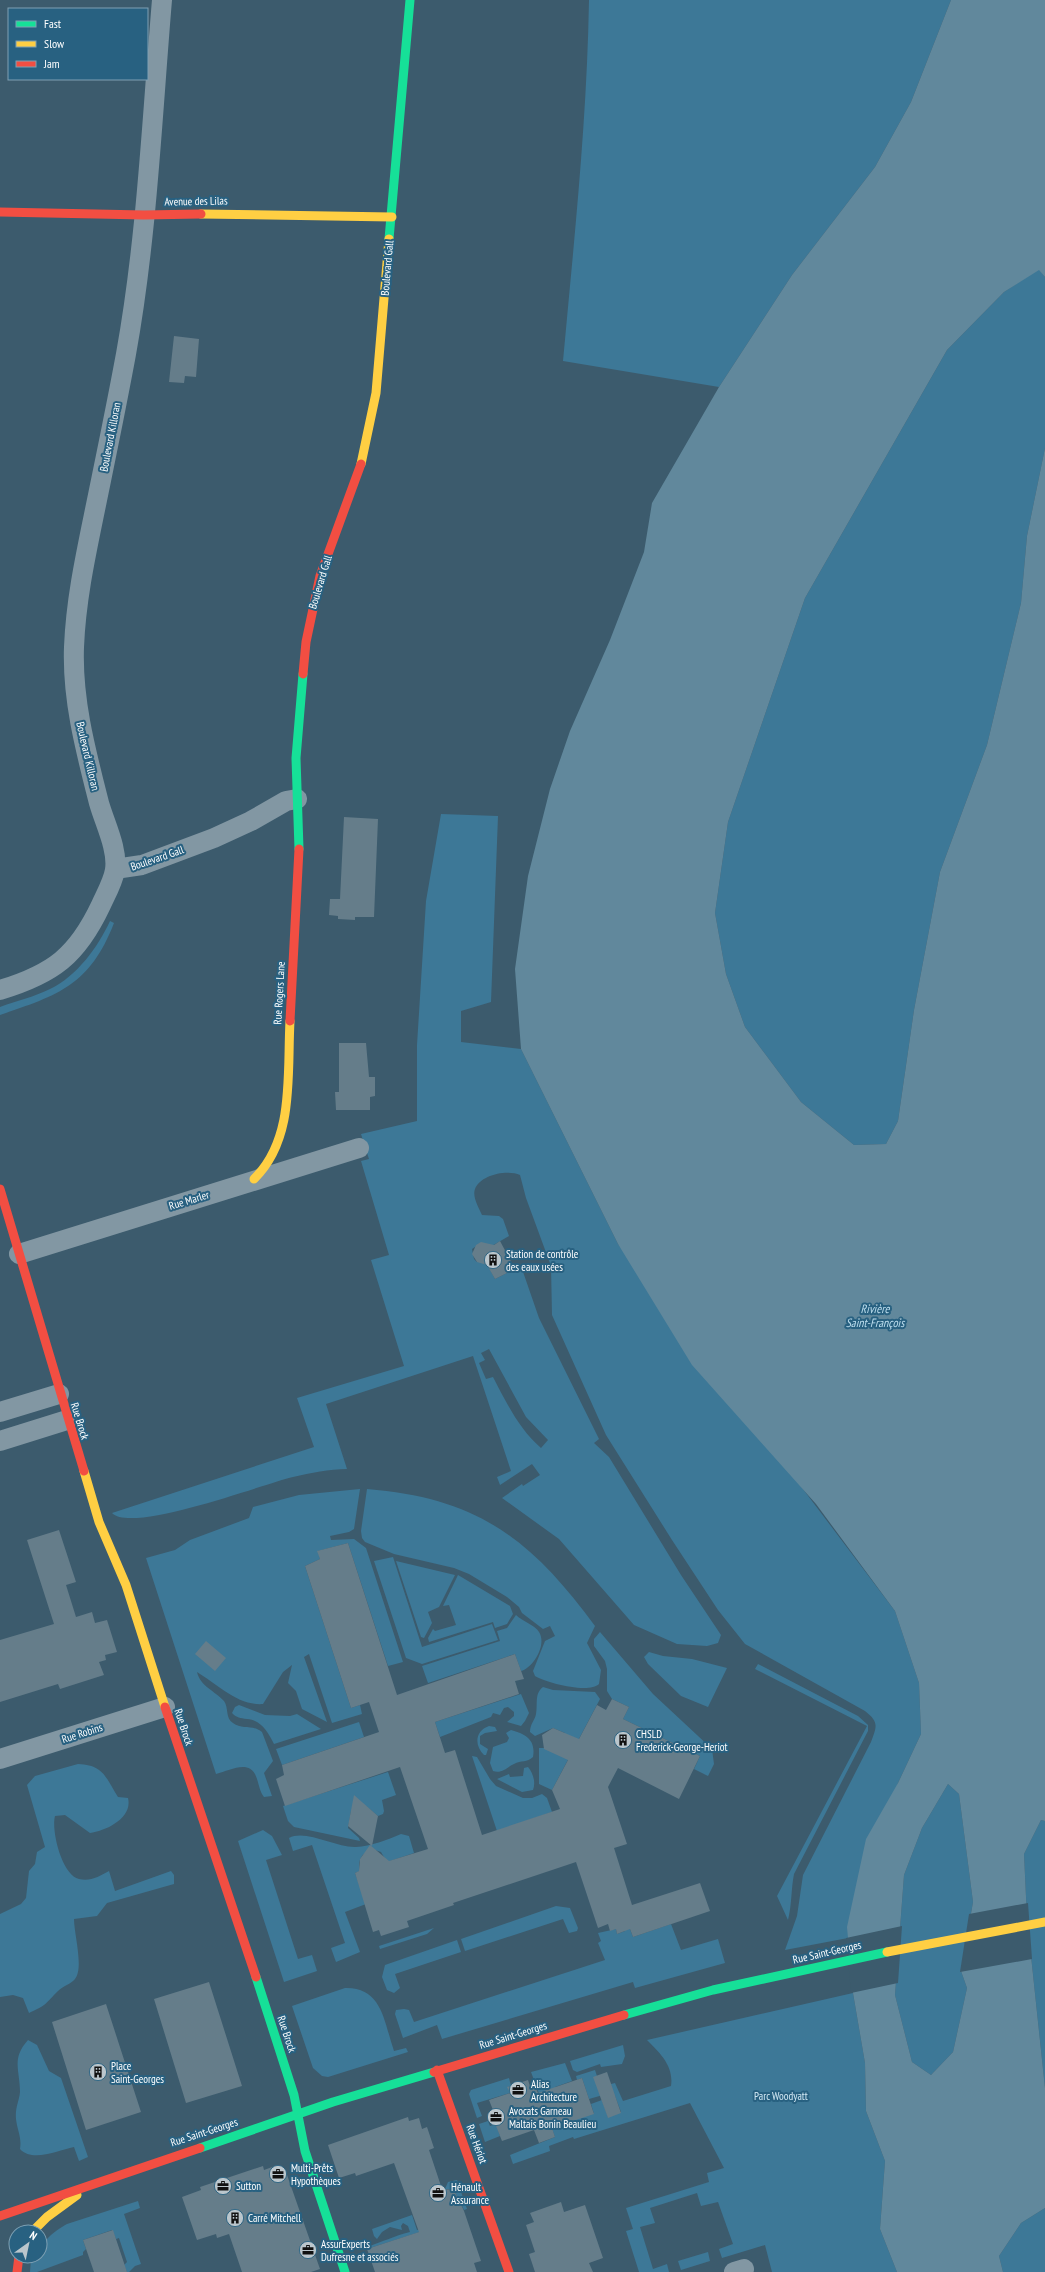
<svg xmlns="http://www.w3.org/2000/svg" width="1045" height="2272" font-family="'PT Sans Narrow',sans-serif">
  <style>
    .green { fill: #3d7897; fill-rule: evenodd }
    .water { fill: #61889c; fill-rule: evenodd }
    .pier { fill: #3c5b6d }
    .building { fill: #657d8a }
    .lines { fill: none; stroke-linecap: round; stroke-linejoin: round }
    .street { stroke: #8297a3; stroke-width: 20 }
    .fast { stroke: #16e098; stroke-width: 9 }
    .slow { stroke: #ffcf43; stroke-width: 9 }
    .jam { stroke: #f24e42; stroke-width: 9 }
    .labels { text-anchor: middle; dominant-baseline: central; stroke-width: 4; stroke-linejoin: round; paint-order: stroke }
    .street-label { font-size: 11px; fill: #fff; stroke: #286181 }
    .poi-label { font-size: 11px; fill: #fff; stroke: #286181; text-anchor: start }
    .park-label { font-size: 11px; fill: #d3e9f5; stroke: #286181 }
    .water-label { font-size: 12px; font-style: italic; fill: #bcdded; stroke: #286181 }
  </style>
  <rect width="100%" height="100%" fill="#3c5b6d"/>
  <!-- green -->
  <path class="green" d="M589 0H951L911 102 875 167 792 275 719 387 563 361C574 241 587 121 589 0Z
    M1039 269 1045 277V448L1027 536 1021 603 987 745 940 872 914 1010 898 1121 886 1144 854 1145 801 1102 745 1027 726 974 715 913 728 822 805 598 947 350 1004 292Z
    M441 814 498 816 491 1002 461 1011V1042L521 1049 618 1244 895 1611 919 1683 921 1734 898 1783 848 1938 785 1950 797 1916 803 1875 871 1742C877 1726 879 1722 865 1711L745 1644 718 1610 672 1540 606 1435 552 1315 551 1266 526 1198 520 1175C507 1169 480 1175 475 1189 472 1197 479 1208 482 1215L499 1216 503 1219 509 1236 490 1247 481 1243 472 1249 474 1259 477 1262H486L495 1279 521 1266 539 1318 599 1439 594 1443 609 1457 681 1575 721 1635 718 1643 707 1646 677 1644 634 1625 559 1539 502 1498 522 1484 523 1486 540 1475 532 1464 500 1485 497 1477 511 1471 473 1356 326 1404 347 1469C329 1469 311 1473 293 1477 263 1484 132 1534 112 1513L314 1447 297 1398 404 1366 371 1260 389 1255 361 1161 369 1159 361 1134 417 1121V1045L426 901ZM489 1349 526 1417 548 1440 541 1448C519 1429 506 1402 493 1377L486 1379 479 1363 485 1360 481 1353Z
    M110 921 114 923C90 985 59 995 0 1015V1007C16 1001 34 997 50 989 77 976 98 947 110 921Z
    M360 1489 354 1529 349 1532 330 1536 331 1540 354 1539 366 1548 403 1662 388 1666 348 1543 318 1551 320 1559 305 1566 351 1708 360 1705 362 1714 332 1723 309 1654 304 1657 327 1722 302 1709 296 1691 288 1683 292 1665 283 1672 263 1704C238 1706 217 1684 197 1672 200 1686 215 1691 224 1701 229 1708 225 1718 233 1723 242 1730 252 1724 262 1732L273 1761 264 1773 272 1796 264 1797C260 1792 259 1785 257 1779 251 1758 231 1770 216 1774L146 1558 175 1550 190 1540 249 1518 253 1507 299 1495Z
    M367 1489C478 1498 531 1539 595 1626L587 1643 601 1670 599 1684C589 1694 547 1683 535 1676L533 1671 545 1641 555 1636 550 1626 543 1629 522 1613 519 1607 507 1597 469 1574 454 1568 394 1554 365 1542 362 1538 361 1531Z
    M393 1557 422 1647 492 1624 498 1640 422 1664 406 1658 374 1561Z
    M396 1561 455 1575 439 1607 428 1612 432 1623 424 1638 421 1637Z
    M458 1575 510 1606 513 1614 507 1624 495 1628 493 1622 429 1642 428 1638 433 1629 435 1631 456 1625 449 1605 443 1606Z
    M516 1615C522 1621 535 1625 539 1632 547 1644 534 1667 521 1671L515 1654 428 1683 422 1666 500 1641 497 1631 507 1628Z
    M600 1632 653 1694 712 1749 714 1764 708 1776 694 1769 700 1756 623 1719 629 1707 612 1699 607 1691V1669L605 1661 594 1646V1639Z
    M649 1652 663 1656 692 1659 727 1668 708 1707 681 1696 648 1664 644 1657Z
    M758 1664 858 1716 868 1725V1731L794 1874C791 1889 792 1904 788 1920L777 1896 867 1726 755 1669Z
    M543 1687 553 1690 595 1692 600 1699 552 1790 539 1784V1748H544L565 1733 553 1728 535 1736 530 1732C530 1724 535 1720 536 1714 538 1704 534 1694 543 1687Z
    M521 1694 529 1713 525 1721 521 1726 507 1722 514 1716V1712L508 1707 504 1708 500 1715 493 1713 491 1717 440 1737 435 1722Z
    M239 1705 265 1715 290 1716 297 1714 321 1729 274 1744C268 1732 261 1720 247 1719 240 1718 237 1718 232 1713L235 1707Z
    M359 1722 364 1737 282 1765 276 1749Z
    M489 1726 495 1727 497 1731 485 1733 480 1736V1744L488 1749 486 1755H484C474 1745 475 1731 489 1726Z
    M511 1730C526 1734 536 1740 533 1757 527 1763 521 1760 514 1764 507 1767 502 1774 493 1771L490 1763 493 1747 507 1742 509 1738 506 1733Z
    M472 1756 477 1757 490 1779 496 1786 523 1798H532L542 1794 547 1798 552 1812 497 1831Z
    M78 1764C104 1765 106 1778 118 1797L128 1798C133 1818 106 1831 90 1833L65 1815 55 1816C51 1831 62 1875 79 1879 90 1882 100 1876 109 1871L115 1891 171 1871 174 1875V1884L107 1903 97 1916 74 1919C74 1934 84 1968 75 1979 71 1984 63 1986 58 1991 45 2004 47 2005 29 2013L23 1998 13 1995 0 1997V1914L21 1904 26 1898 29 1871 35 1864 37 1852 45 1847 27 1785 35 1776Z
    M528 1767C533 1773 536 1782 533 1790L522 1792 497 1779 509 1774 510 1777 523 1776 524 1768Z
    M388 1772 396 1795 382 1800 384 1811 383 1814 378 1816 366 1806 351 1811 348 1828 359 1838 360 1841 294 1827 288 1821 283 1806Z
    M948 1784 959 1794 973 1902 961 1971 967 1988 953 2052 931 2075 912 2062 895 1995 904 1875 922 1828Z
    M1041 1820 1045 1821V2088L1027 1918 1024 1854Z
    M263 1830 272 1836 282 1855 266 1860 298 1959 312 1955 317 1971 284 1982 238 1841Z
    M401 1834 409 1836 414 1853 387 1862 381 1852 372 1849C362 1853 357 1860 360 1871L355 1873 366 1904 345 1912 360 1952 336 1962 331 1948 345 1943 312 1845 293 1851 289 1838C306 1829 336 1848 356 1847 371 1846 387 1840 401 1834Z
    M556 1906 570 1908 578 1928 577 1931 569 1933 563 1919 465 1951 461 1939Z
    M628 1924 633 1937 671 1924 681 1950 718 1939 725 1963 635 1988 633 1982 442 2039 437 2025 403 2038 395 2014 396 2010 404 2009 409 2010 414 2022 605 1960 598 1943 601 1941 598 1933 616 1929 617 1934 625 1931 623 1926Z
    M434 1928 427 1934 380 1949 379 1946Z
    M457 1940 461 1952 395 1974 400 1988 394 1993 387 1990 382 1977 385 1965Z
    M345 1988C383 1987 384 2023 394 2051L406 2048 408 2052 328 2077 322 2076 313 2068 292 2006Z
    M853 1993 865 2063 866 2111 885 2161 880 2229 897 2272H772L765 2245 722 2258 719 2249 733 2244 718 2202 701 2206 697 2193 650 2208 655 2223 640 2227 653 2269 667 2264 669 2272H639L626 2231 633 2229 626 2208 709 2182 707 2173 724 2168 690 2103 574 2139 573 2137 549 2146 550 2151 513 2164 510 2155 555 2137 531 2072 565 2063 572 2081 555 2087 594 2114 591 2104 602 2100 608 2117 621 2112 615 2096 607 2085 615 2083 623 2101 671 2086C674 2066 660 2053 647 2040Z
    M28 2040 37 2045 49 2071 61 2078 88 2157 79 2161 74 2147C58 2150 33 2163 20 2149 22 2138 17 2129 16 2119 15 2107 19 2102 20 2092 20 2070 11 2059 28 2040Z
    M623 2045 625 2056 622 2064 601 2067 600 2064 577 2072 573 2070 570 2061Z
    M595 2070 603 2095 589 2099 582 2078 577 2080 576 2076Z
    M509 2078 511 2086 508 2087 510 2093 477 2103 482 2116 477 2118 469 2094 471 2090Z
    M488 2121 490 2126 496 2124 500 2136 485 2142 479 2124Z
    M457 2180 467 2209 464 2210 454 2190 445 2189 448 2182Z
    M138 2201 140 2208 124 2214 141 2264 135 2266 129 2272H127L124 2265 127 2262 119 2238 116 2239 112 2230 83 2240 86 2249 83 2252V2255L37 2272H30L31 2259 40 2256C40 2241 55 2231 67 2224Z
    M1045 2208V2272H1003L999 2256 1021 2223Z
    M412 2215 417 2230 428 2226 429 2229 367 2249V2247C382 2242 394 2236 410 2232L408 2226 403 2223 401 2226 402 2230 390 2227 382 2232 377 2239 374 2236 372 2229Z
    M708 2252 710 2261 681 2270 678 2261Z"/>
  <!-- water -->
  <path class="water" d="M951 0H1045V277L1039 270 1004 292 947 350 805 598 728 822 715 913 726 974 745 1027 801 1102 854 1145 886 1144 898 1121 914 1010 940 872 987 745 1021 603 1027 536 1045 448V1821L1041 1820 1024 1854 1027 1918 1045 2088V2208L1021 2223 999 2256 1003 2272H897L880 2229 885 2161 866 2111 865 2063 853 1993 847 1927 866 1839 898 1783 921 1734 919 1683 895 1611 816 1504 692 1365 618 1244 521 1049 515 969 528 876 550 789 570 731 610 640 644 552 652 503 719 387 792 275 875 167 911 102ZM948 1784 959 1794 973 1902 961 1971 967 1988 953 2052 931 2075 912 2062 895 1995 904 1875 922 1828Z"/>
  <!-- pier -->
  <path class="pier" d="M1028 1903 1032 1959 960 1972 969 1914Z
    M902 1926 898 1983 851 1993 846 1938Z"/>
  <!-- building -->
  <path class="building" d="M174 336 199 339 196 377 185 376 184 383 169 382Z
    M344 817 378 819 374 917H355V920L338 919V916L329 915 330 899H340Z
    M339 1043H366L369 1077H375V1096L370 1097V1110H336L335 1092H339Z
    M500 1241 515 1269 495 1279 487 1265 477 1262 472 1254 476 1245 481 1242 494 1245Z
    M59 1530 76 1582 66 1585 76 1617 92 1612 95 1623 107 1620 117 1652 105 1655 106 1660 99 1662 104 1675 60 1689 58 1684 0 1702V1640L54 1624 27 1540Z
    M348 1543 397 1695 515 1654 524 1679 515 1681 519 1694 435 1722 445 1753 455 1750 482 1835 560 1809 552 1790 568 1760 544 1749 542 1735 553 1728 579 1739 597 1705 606 1710 612 1699 629 1707 623 1719 700 1756 679 1799 618 1768 608 1787 627 1844 614 1848 632 1905 700 1883 710 1911 633 1937 630 1929 617 1934 616 1929 610 1931 608 1924 598 1928 576 1862 453 1903 454 1905 407 1921 409 1927 381 1936 379 1930 373 1932 355 1873 359 1871 360 1859 370 1845 389 1861 428 1849 400 1767 285 1806 276 1779 284 1775 282 1765 379 1732 369 1702 351 1708 305 1566 320 1559 317 1551Z
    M206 1641 226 1658 215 1671 195 1654Z
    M354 1795 378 1816 372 1846 348 1826Z
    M209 1982 242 2086 186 2103 154 1999Z
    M106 2004 141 2112 86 2130 52 2022Z
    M607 2072 621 2113 608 2118 593 2077Z
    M582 2078 594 2114 552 2128 555 2137 539 2143 534 2130 502 2141 490 2111 493 2110 489 2100 510 2093 507 2087 528 2080 530 2086 534 2084 538 2093Z
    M408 2117 409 2121 419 2118 422 2129 427 2127 434 2148 429 2150 442 2189 454 2190 464 2211 481 2261 474 2263 477 2272H375L367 2249 419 2232 394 2163 356 2176 355 2173 339 2178 328 2145Z
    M263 2166 264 2170 275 2166 286 2172 320 2269 311 2272H242L229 2234 217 2238 216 2234 197 2240 182 2197 201 2190 200 2187Z
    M561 2202 564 2212 585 2205 603 2258 589 2263 593 2272H535L529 2254 535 2252 526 2225 534 2222 530 2213Z
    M113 2230 127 2272H94L83 2240Z"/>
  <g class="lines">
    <!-- street -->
    <path class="street" d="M115 869 142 865 214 838 251 821 286 801 297 799
      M0 990C53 974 77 956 101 905 106 894 113 882 115 870 118 849 105 824 99 803 86 752 72 700 74 647 76 597 87 549 97 500 107 451 117 403 126 354 147 238 152 118 162 0
      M19 1254 359 1148
      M0 1412 59 1394
      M0 1441 67 1420
      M0 1759 165 1707
      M734 2272 744 2269"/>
    <!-- fast -->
    <path class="fast" d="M389 239 410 0
      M299 849 296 758 303 674
      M256 1977 294 2095 305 2151 345 2272
      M624 2015 713 1990 887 1952
      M200 2148 333 2102 434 2072"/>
    <!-- slow -->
    <path class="slow" d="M201 214 392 217
      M361 464 376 393 389 239
      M254 1179C295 1139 287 1075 290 1021
      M84 1471 99 1522 126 1585 165 1707
      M887 1952 1045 1922
      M32 2232 47 2217 77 2195"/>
    <!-- jam -->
    <path class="jam" d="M0 212 144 215 201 214
      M303 674 306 642 320 576 361 464
      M290 1021 299 849
      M0 1189 84 1471
      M165 1707 256 1977
      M437 2070 509 2272
      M434 2072 624 2015
      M0 2216 200 2148
      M17 2272 19 2256"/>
  </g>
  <!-- icons -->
  <defs>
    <symbol id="building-disc" viewBox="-11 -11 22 22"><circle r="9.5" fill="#bbc6cc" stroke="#286181"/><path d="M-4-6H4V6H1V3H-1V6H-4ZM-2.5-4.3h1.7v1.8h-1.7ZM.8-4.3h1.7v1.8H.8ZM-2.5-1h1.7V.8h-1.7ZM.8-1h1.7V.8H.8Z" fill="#111"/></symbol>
    <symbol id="office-disc" viewBox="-11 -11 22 22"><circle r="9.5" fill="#bbc6cc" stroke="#286181"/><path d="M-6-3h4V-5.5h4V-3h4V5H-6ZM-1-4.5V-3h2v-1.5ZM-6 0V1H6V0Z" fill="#111"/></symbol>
  </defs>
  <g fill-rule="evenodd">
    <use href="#building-disc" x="483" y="1250" width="20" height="20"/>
    <use href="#building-disc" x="613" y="1730" width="20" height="20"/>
    <use href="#building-disc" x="88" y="2062" width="20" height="20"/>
    <use href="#office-disc" x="508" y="2080" width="20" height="20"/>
    <use href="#office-disc" x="486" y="2107" width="20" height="20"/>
    <use href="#office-disc" x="268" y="2164" width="20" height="20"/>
    <use href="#office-disc" x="213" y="2176" width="20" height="20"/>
    <use href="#office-disc" x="428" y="2183" width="20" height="20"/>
    <use href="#building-disc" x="225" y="2208" width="20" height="20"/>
    <use href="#office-disc" x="298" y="2240" width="20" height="20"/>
  </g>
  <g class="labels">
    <!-- street labels -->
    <g class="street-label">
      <text transform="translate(196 201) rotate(-1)">Avenue des Lilas</text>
      <text transform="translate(387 268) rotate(-85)">Boulevard Gall</text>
      <text transform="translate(110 437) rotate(-79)">Boulevard Killoran</text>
      <text transform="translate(320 582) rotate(-73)">Boulevard Gall</text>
      <text transform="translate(88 756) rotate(77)">Boulevard Killoran</text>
      <text transform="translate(157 858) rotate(-19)">Boulevard Gall</text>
      <text transform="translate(279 993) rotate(-87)">Rue Rogers Lane</text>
      <text transform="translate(189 1200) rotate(-17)">Rue Marler</text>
      <text transform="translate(80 1421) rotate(73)">Rue Brock</text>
      <text transform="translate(184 1727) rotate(72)">Rue Brock</text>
      <text transform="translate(82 1733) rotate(-18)">Rue Robins</text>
      <text transform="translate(827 1952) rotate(-13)">Rue Saint-Georges</text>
      <text transform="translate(287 2034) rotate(72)">Rue Brock</text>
      <text transform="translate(513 2035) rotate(-17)">Rue Saint-Georges</text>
      <text transform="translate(204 2132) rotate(-18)">Rue Saint-Georges</text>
      <text transform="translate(477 2144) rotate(70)">Rue Hériot</text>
    </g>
    <!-- poi labels -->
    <g class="poi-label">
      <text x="506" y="1254">Station de contrôle<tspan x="506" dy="13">des eaux usées</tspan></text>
      <text x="636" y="1734">CHSLD<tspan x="636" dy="13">Frederick-George-Heriot</tspan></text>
      <text x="111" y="2066">Place<tspan x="111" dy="13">Saint-Georges</tspan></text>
      <text x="531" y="2084">Alias<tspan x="531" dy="13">Architecture</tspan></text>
      <text x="509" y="2111">Avocats Garneau<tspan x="509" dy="13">Maltais Bonin Beaulieu</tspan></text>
      <text x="291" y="2168">Multi-Prêts<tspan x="291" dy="13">Hypothèques</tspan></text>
      <text x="236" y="2186">Sutton</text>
      <text x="451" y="2187">Hénault<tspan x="451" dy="13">Assurance</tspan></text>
      <text x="248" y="2218">Carré Mitchell</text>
      <text x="321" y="2244">AssurExperts<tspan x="321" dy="13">Dufresne et associés</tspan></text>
    </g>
    <!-- park labels -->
    <g class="park-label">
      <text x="781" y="2096">Parc Woodyatt</text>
    </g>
    <!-- water labels -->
    <g class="water-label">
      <text x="875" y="1308">Rivière<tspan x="875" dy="14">Saint-François</tspan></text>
    </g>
  </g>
  <!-- legend -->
  <rect x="8" y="8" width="140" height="72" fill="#286181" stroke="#7ea0b3"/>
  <rect x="16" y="21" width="20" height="6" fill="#16e098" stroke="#7ea0b3"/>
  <text x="44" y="28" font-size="12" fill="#ffffff">Fast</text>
  <rect x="16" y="41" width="20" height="6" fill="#ffcf43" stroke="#7ea0b3"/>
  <text x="44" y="48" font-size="12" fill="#ffffff">Slow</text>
  <rect x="16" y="61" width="20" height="6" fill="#f24e42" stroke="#7ea0b3"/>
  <text x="44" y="68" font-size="12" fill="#ffffff">Jam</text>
  <!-- north arrow -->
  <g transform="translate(28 2244) rotate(33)"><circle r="19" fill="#286181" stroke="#7ea0b3"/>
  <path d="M0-3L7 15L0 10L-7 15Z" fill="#bbc6cc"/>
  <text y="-6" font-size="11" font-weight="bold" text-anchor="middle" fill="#ffffff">N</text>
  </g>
</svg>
